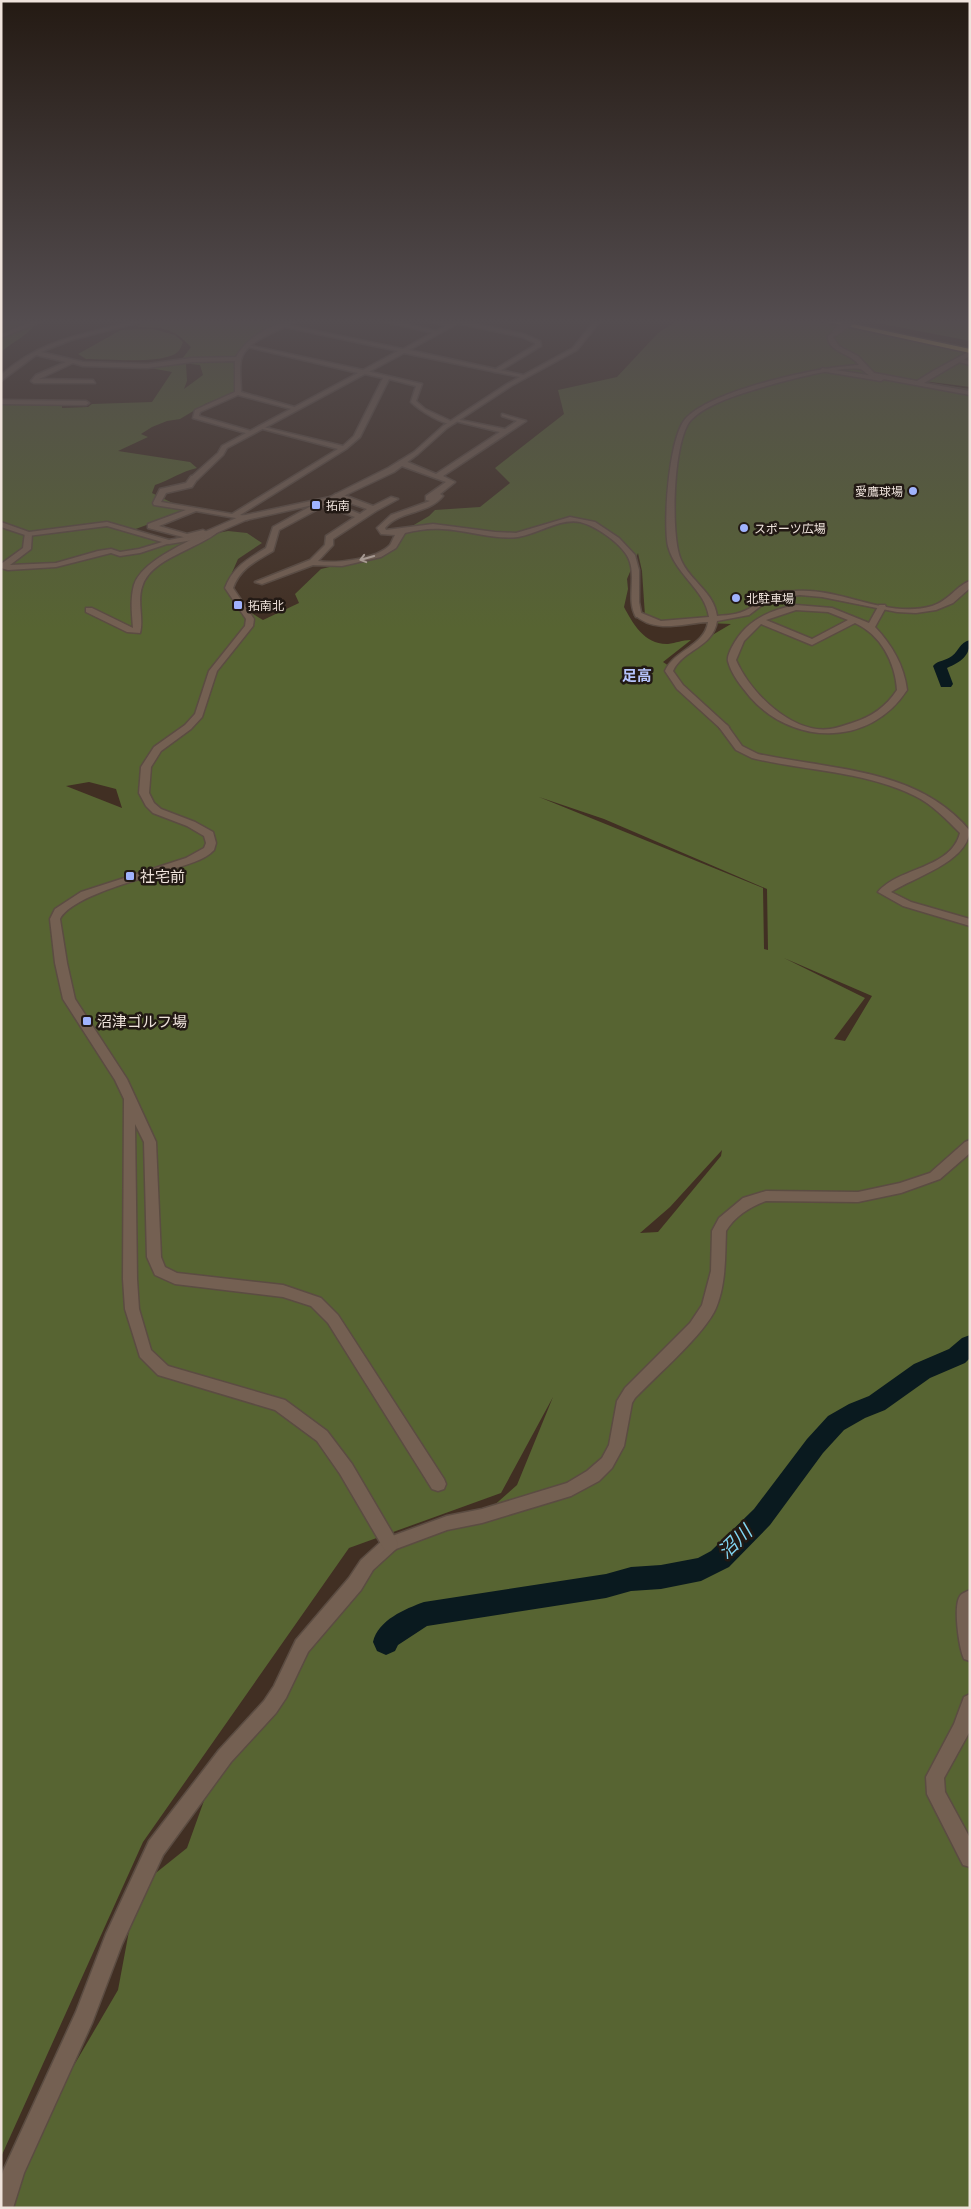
<svg xmlns="http://www.w3.org/2000/svg" width="971" height="2209" font-family="Montserrat,'Noto Sans JP',sans-serif">
  <style>
    .green { fill: #576432; fill-rule: evenodd }
    .lines { fill: none; stroke-linecap: round; stroke-linejoin: round }
    .river { fill: #0a1a1f; fill-rule: evenodd }
    .minor-casing { stroke: #5b4c42; stroke-width: 3 }
    .tertiary-casing { stroke: #5b4c42; stroke-width: 3 }
    .secondary-casing { stroke: #5b4c42; stroke-width: 3 }
    .motorway-casing { stroke: #5b4c42; stroke-width: 3 }
    .minor { fill: #746052; fill-rule: evenodd }
    .tertiary { fill: #746052; fill-rule: evenodd }
    .secondary { fill: #746052; fill-rule: evenodd }
    .motorway { fill: #d7bb60; fill-rule: evenodd }
    .tertiary-bridge-casing { stroke: #5b4c42; stroke-width: 8; stroke-linecap: butt }
    .tertiary-bridge { stroke: #746052; stroke-width: 7 }
    .oneway { stroke: #beafa5 }
    .poi-dot { fill: #a0b3fd; stroke: #221914; stroke-width: 2 }
    .labels { text-anchor: middle; dominant-baseline: central; stroke-width: 5; stroke-linejoin: round; paint-order: stroke }
    .far-poi-label { font-size: 12px; fill: #efe3dc; stroke: #221914; text-anchor: start }
    .far-quarter-label { font-size: 15px; font-weight: bold; fill: #b6c5fd; stroke: #221914 }
    .poi-label { font-size: 15px; fill: #efe3dc; stroke: #221914; text-anchor: start }
    .near-water-label { font-size: 19px; font-style: italic; fill: #81d5f2; stroke: #221914 }
  </style>
  <rect width="100%" height="100%" fill="#412f23"/>
  <!-- green -->
  <path class="green" d="M1 320H39C30 334 14 341 1 352Z
    M148 320H289L260 332 234 357 182 359 191 347C172 327 164 328 138 327V325Z
    M678 320H807L970 352V387L885 376 970 389V2208H1V2190L118 1990 137 1888 187 1848 215 1770 387 1548 482 1516 517 1485 553 1397 501 1493 349 1548 143 1842 1 2157V403H62V408L88 407 92 404 152 402 172 372 150 368 152 367 186 364 187 381 184 389 203 375 200 365 191 364 193 362 236 360 237 383 234 392 205 404 180 419 167 421 152 427 141 434 148 437 118 451 190 462 197 468C182 471 170 480 155 485L152 493 187 510 133 530 172 542 228 531 247 533 262 543 238 559 227 584C237 600 246 611 263 620L299 603 295 594 321 569 380 555 393 547 397 535 429 516 435 510 480 507 510 483 495 468 564 414 558 390 617 377 658 333ZM638 553 642 571 645 616 664 621 731 624 714 634 669 666 663 662 691 640C682 640 676 643 668 644 645 645 633 624 624 607L628 589 627 579ZM89 782 116 789 122 808 66 786ZM539 797 604 819 767 889 768 950 764 949 763 888ZM784 958 872 996 845 1041 834 1039 865 998ZM722 1150 721 1156 658 1232 640 1233 670 1207Z
    M863 320H970V341Z
    M153 329 175 335 183 342C181 347 180 351 175 354 157 364 108 359 86 359L78 354 121 330Z"/>
  <g class="lines">
    <!-- river -->
    <path class="river" d="M970 640C970 656 961 662 947 668L953 684 951 687H941L933 666C938 660 946 661 952 656 959 651 959 643 970 640Z
      M970 1335V1358L965 1363 930 1378 885 1410 865 1418 844 1430 823 1453 770 1525 729 1567 701 1581 661 1589 631 1591 606 1598 427 1626 398 1645 395 1651 386 1655 377 1651 373 1642C378 1620 405 1609 424 1602L606 1574 631 1567 661 1565 698 1558 711 1551 754 1509 807 1439 828 1416 849 1404 869 1396 914 1364 949 1349 962 1338Z"/>
    <defs>
      <path id="minor" d="M137 320H148L71 340 41 352 83 362 147 364 192 358 236 357C247 337 276 320 299 320 284 329 245 340 241 360 239 370 241 382 241 392L298 408 295 410 238 395 200 412 199 416 251 431V433L249 434 193 418 195 410 235 392V361L192 362 147 368 83 366 73 363 39 379 93 380 95 383H34L31 381 36 375 66 362 36 355 1 381V375C45 337 84 335 137 320Z
        M378 320H391L440 332 437 334Z
        M424 320H437L454 325 451 327Z
        M458 320 524 334 540 341 541 346 498 372H494V370L535 345V343L522 337 456 323Z
        M957 358 970 361V365L955 361Z
        M822 368 881 377 884 379 881 381 820 371Z
        M362 370 422 384 416 401 425 409 455 423C446 428 418 409 411 402L416 386 389 379 360 437 346 449 240 515 247 516V520L196 511 159 526 187 534 203 530 207 532 215 529 219 531C199 549 150 558 142 587 137 602 144 619 140 633L127 632 86 612V608H92L133 628C132 614 130 599 134 585 141 562 182 545 202 534L187 538 148 528V524L186 510 154 505 153 503 160 489 186 483 191 476H197L198 478 192 487 166 493 161 502 232 514 338 449 259 428V426L343 446 354 436 383 378 360 373Z
        M1 400 86 401 89 403 86 405 1 404Z
        M502 414 526 421 443 476 455 482 440 494 443 496C427 515 400 510 385 528L386 530 433 524 495 532 516 533 570 517 595 522 619 538 635 555 639 570V602L642 617H636C625 598 639 573 626 554 617 541 596 526 580 522 560 518 538 534 518 537 493 540 467 530 442 529 429 528 418 530 405 533L396 548 381 557 342 566 313 565 262 584 255 582 310 560 325 545 326 536 355 517 322 505V501H328L360 514 367 509 335 498V494H341L373 506 391 497 398 499 376 511 333 539V545L318 561C336 564 377 559 390 545 392 542 393 538 395 535L381 534 377 528 391 515 430 501 426 500V496L446 482 399 465V461H405L436 474 500 432 455 421V419L505 429 517 421 502 416Z
        M25 532 32 534 31 549 10 565 56 563 98 551 111 549 120 552 139 549 169 540 173 542 140 553 120 556 111 553 56 567 8 570 1 568V564L23 548Z
        M796 605 832 608 869 623 879 605H885L886 607 875 627C892 645 904 665 907 690 870 747 793 746 750 697 742 687 731 674 728 661 727 657 730 651 732 647 745 621 769 610 796 605ZM796 610 828 612 848 620 812 639 766 620ZM855 623C881 635 895 662 897 690 886 707 871 717 852 723 845 725 837 728 830 729 791 734 750 692 736 660L744 641 761 624 812 645Z
        M724 724 727 725 742 746 758 754C832 770 918 768 970 831 966 863 914 877 891 892L911 902 970 919V926L903 906 878 892C899 867 951 869 960 833 946 819 933 805 915 796 865 771 806 771 752 758L736 750 719 727Z
        M970 1140V1153L940 1179 901 1193 858 1202 766 1201C751 1206 734 1217 726 1231 725 1257 726 1284 716 1308 705 1334 656 1376 635 1398L632 1403 624 1446 612 1468 599 1481 571 1496 482 1523 447 1530 396 1549 373 1570 361 1590 308 1652 286 1698 276 1713 231 1762 163 1855 122 1944 92 2023 24 2173 13 2208H1V2177L3 2171 76 2012 106 1934 149 1841 219 1750 264 1701 274 1686 296 1640 349 1578 361 1560 384 1539 447 1516 482 1509 567 1483 587 1471 602 1458 609 1445 617 1401 625 1388 690 1323 702 1305 711 1271 712 1231 719 1218 743 1198 766 1191 858 1192 900 1183 930 1173 965 1142Z
        M970 1590V1661L964 1659C959 1648 953 1606 960 1596 962 1593 966 1592 970 1590Z
        M970 1694V1731L944 1778 945 1792 970 1838V1867L963 1865 930 1800 927 1794 926 1777 954 1724 964 1697Z"/>
      <path id="tertiary" d="M35 320H45L1 338V334Z
        M456 320H464L409 350 523 375 525 378 404 353 227 448 223 455 197 480 190 478 218 453 222 446 358 373 248 347V345L363 370 398 351 285 327 283 324 403 349Z
        M836 330 839 332 833 337 839 346 858 356 874 373 917 381 933 371 970 351V356L924 383 970 391V395L872 377C867 375 864 370 860 369 842 365 779 382 760 388 738 395 708 403 691 420 673 439 670 536 681 560 690 581 714 592 717 616 730 615 743 614 753 606 757 603 760 597 764 595 772 591 787 591 795 591 840 587 887 619 932 606 950 600 956 586 970 581V588L953 603 936 610 916 613 897 612 822 597 800 595 770 599 749 615 717 621C713 648 683 649 673 671L683 685 729 727 727 729H721L677 689 665 671C674 650 705 646 708 622 684 623 655 634 635 615L639 612 661 621 709 617C705 589 676 576 668 546 663 522 669 433 687 417 717 389 818 367 859 365 851 353 827 352 828 336Z
        M330 497 334 499 333 501 279 530 273 551C256 561 240 568 233 588L254 619 253 626 217 671 202 717 191 729 161 751 151 767 149 793 154 803 161 809 195 822 213 832 216 843 214 850C205 860 188 864 176 868 149 877 72 895 60 919L67 963 75 999 127 1079 156 1142 161 1257 165 1267 177 1273 283 1285 321 1298 338 1315 444 1479 446 1484 444 1489 438 1491 432 1489 328 1323 311 1306 283 1297 175 1284 155 1275 147 1257 144 1142 135 1124 137 1279 139 1309 151 1350 168 1366 285 1400 327 1431 352 1464 396 1539 398 1544 396 1549 390 1552 384 1549 340 1474 317 1441 275 1410 158 1375 140 1357 125 1309 123 1279 124 1099 115 1080 63 999 55 963 50 919 55 909 81 892 186 858 204 848 206 843 204 836 187 826 153 813 146 806 139 793 141 767 154 747 185 725 195 714 209 671 245 626 246 619 225 588C233 567 248 559 266 548L273 527 313 505 246 520 205 538 169 544 107 526 28 536 1 527V522L29 532 107 522 169 540 200 534 241 516Z"/>
      <path id="secondary" d="M595 320H601L577 350 511 386 447 428 418 454 394 472 333 501 326 499 388 468 414 452 443 426 507 384 573 348Z"/>
      <path id="motorway" d="M819 320H834L970 349V353Z"/>
    </defs>
    <!-- minor casing -->
    <use href="#minor" class="minor-casing"/>
    <!-- tertiary casing -->
    <use href="#tertiary" class="tertiary-casing"/>
    <!-- secondary casing -->
    <use href="#secondary" class="secondary-casing"/>
    <!-- motorway casing -->
    <use href="#motorway" class="motorway-casing"/>
    <!-- minor -->
    <use href="#minor" class="minor"/>
    <!-- tertiary -->
    <use href="#tertiary" class="tertiary"/>
    <!-- secondary -->
    <use href="#secondary" class="secondary"/>
    <!-- motorway -->
    <use href="#motorway" class="motorway"/>
    <defs>
      <path id="tertiary-bridge" d="M836 332 852 320"/>
    </defs>
    <!-- tertiary-bridge casing -->
    <use href="#tertiary-bridge" class="tertiary-bridge-casing"/>
    <!-- tertiary-bridge -->
    <use href="#tertiary-bridge" class="tertiary-bridge"/>
  </g>
  <!-- one-way arrows -->
  <defs><path id="oneway-shaft" d="M-6 0H5M1.5-3L5.5 0L1.5 3" fill="none" stroke-width="1.6" stroke-linecap="round" stroke-linejoin="round" transform="scale(1.25)"/></defs>
  <use class="oneway" href="#oneway-shaft" transform="translate(367 558) rotate(164)"/>
  <!-- sky -->
  <linearGradient id="sky" x2="0" y2="1"><stop stop-color="#241a13"/><stop offset="0.51" stop-color="#544d50"/><stop offset="1" stop-color="#544d50" stop-opacity="0"/></linearGradient>
  <rect width="971" height="630" fill="url(#sky)"/>
  <!-- markers -->
  <g class="poi-dot">
    <circle cx="913" cy="491" r="5"/>
    <rect x="311" y="500" width="10" height="10" rx="2.5"/>
    <circle cx="744" cy="528" r="5"/>
    <circle cx="736" cy="598" r="5"/>
    <rect x="233" y="600" width="10" height="10" rx="2.5"/>
    <rect x="125" y="871" width="10" height="10" rx="2.5"/>
    <rect x="82" y="1016" width="10" height="10" rx="2.5"/>
  </g>
  <g class="labels">
    <!-- far-poi labels -->
    <g class="far-poi-label">
      <text x="903" y="491" text-anchor="end">愛鷹球場</text>
      <text x="326" y="505">拓南</text>
      <text x="754" y="528">スポーツ広場</text>
      <text x="746" y="598">北駐車場</text>
      <text x="248" y="605">拓南北</text>
    </g>
    <!-- far-quarter labels -->
    <g class="far-quarter-label">
      <text x="637" y="675">足高</text>
    </g>
    <!-- poi labels -->
    <g class="poi-label">
      <text x="140" y="876">社宅前</text>
      <text x="97" y="1021">沼津ゴルフ場</text>
    </g>
    <!-- near-water labels -->
    <g class="near-water-label">
      <text transform="translate(735 1542) rotate(-44)">沼川</text>
    </g>
  </g>
  <!-- border -->
  <rect width="971" height="2209" fill="none" stroke="#efe3dc" stroke-width="5"/>
</svg>
